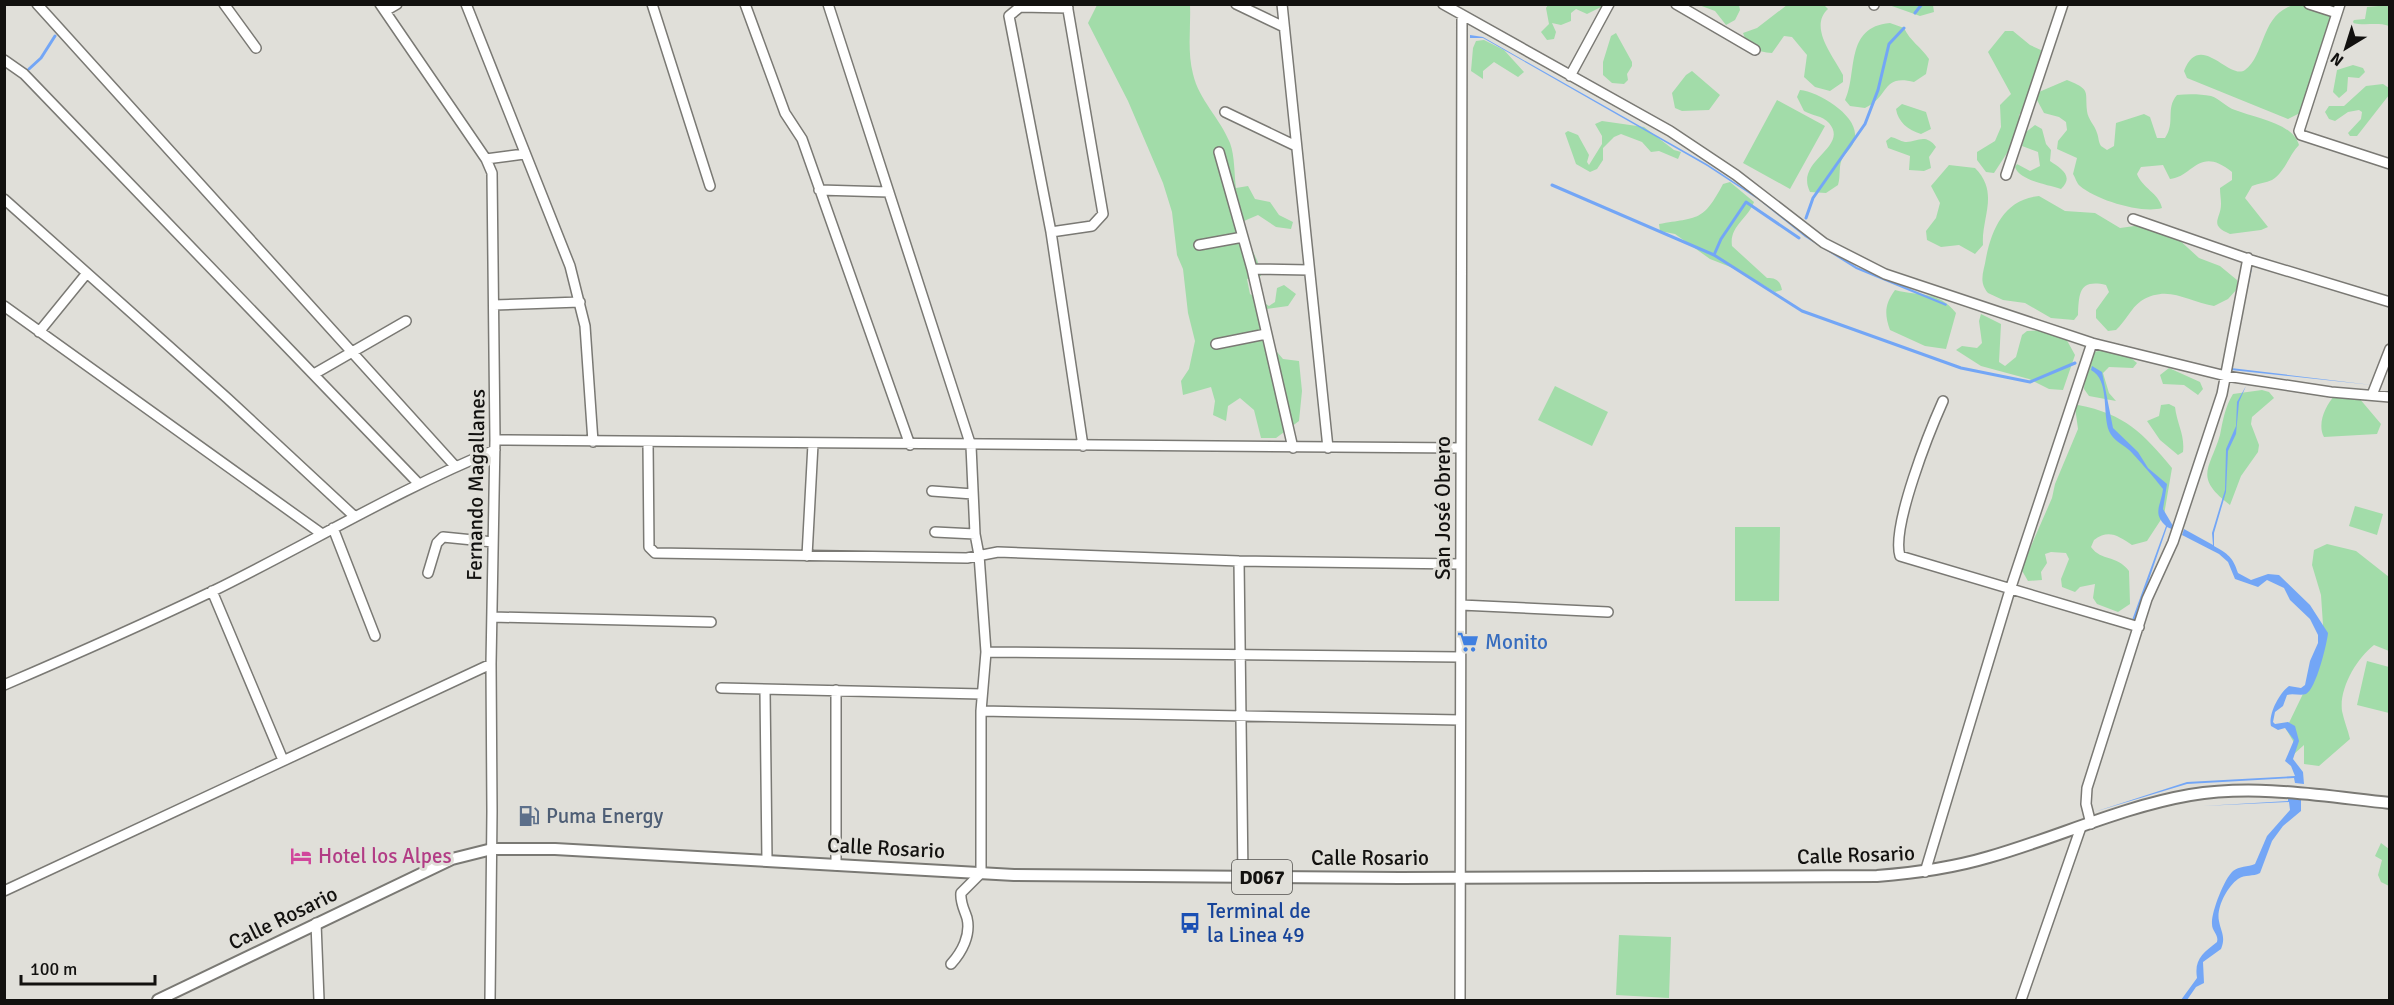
<svg xmlns="http://www.w3.org/2000/svg" width="2394" height="1005" font-family="Signika,sans-serif">
  <style>
    .green { fill: #a2dca9 }
    .water { fill: #73a6f6 }
    .lines { fill: none; stroke-linecap: round; stroke-linejoin: round }
    .stream { stroke: #73a6f6; stroke-width: 3 }
    .minor-casing { stroke: #7a7974; stroke-width: 12 }
    .major-casing { stroke: #7a7974; stroke-width: 14 }
    .minor { stroke: #fff; stroke-width: 9 }
    .major { stroke: #fff; stroke-width: 10 }
    .labels { text-anchor: middle; dominant-baseline: central; stroke-width: 6; stroke-linejoin: round; paint-order: stroke }
    .shield { fill: #e0dfd9; stroke: #504f4c; stroke-width: 1.5 }
    .shield-label { font-size: 20px; font-weight: bold; fill: #12110f }
    .street-label { font-size: 21px; fill: #12110f; stroke: #e0dfd9 }
    .shop-label { font-size: 21px; fill: #366cbe; stroke: #e0dfd9; text-anchor: start }
    .service-label { font-size: 21px; fill: #4e5e75; stroke: #e0dfd9; text-anchor: start }
    .hotel-label { font-size: 21px; fill: #b23c85; stroke: #e0dfd9; text-anchor: start }
    .transit-label { font-size: 21px; fill: #164399; stroke: #e0dfd9; text-anchor: start }
  </style>
  <rect width="100%" height="100%" fill="#e0dfd9"/>
  <!-- green -->
  <path class="green" d="M1097 5H1190C1191 28 1187 50 1193 74 1199 100 1220 118 1230 143 1235 157 1234 173 1236 188L1248 186 1255 199 1270 202 1279 215 1293 222 1291 229 1276 227 1258 215 1244 221 1241 227C1246 241 1262 264 1261 276L1247 279 1250 294 1269 306 1275 302 1277 288 1284 285 1296 294 1288 306 1266 309 1261 314 1266 339 1283 359 1299 361 1302 391 1299 421 1276 438H1261L1254 410 1240 398 1228 406 1226 421 1213 415 1215 401 1211 387 1183 395 1181 381 1189 369 1195 341 1188 313 1183 269 1177 255 1172 212 1163 183 1128 101 1088 23Z
    M1548 5H1605L1587 14 1576 9 1571 13V21L1561 25 1552 23 1556 32 1554 39 1547 40 1541 32 1549 24 1546 8Z
    M1699 5H1739L1740 10 1735 20 1726 25 1715 11Z
    M1787 5H1824L1828 9C1808 27 1834 57 1843 75V82L1830 91 1815 87 1804 77 1807 55 1792 37 1784 36 1772 53C1757 52 1747 47 1743 33L1757 28Z
    M1889 5H1933L1934 12 1920 16Z
    M2293 5 2325 8 2338 25 2302 112 2288 119 2187 78 2184 71C2200 30 2229 81 2245 70 2266 54 2260 16 2293 5Z
    M2390 5 2389 26C2378 22 2365 26 2352 23L2354 20 2365 19 2367 7Z
    M1890 23 1904 28C1910 41 1921 47 1929 59L1926 74 1914 82C1881 74 1890 97 1865 108L1850 106 1845 100C1858 73 1844 27 1890 23Z
    M2005 31H2013L2030 45 2043 51 2028 105 2019 115 2022 130 1994 173 1986 172 1977 160V152L1995 141 2001 127 2000 105 2011 94 1988 52Z
    M1616 33 1632 62V66L1627 74 1628 80 1624 84 1612 83 1603 75V62L1611 36Z
    M1484 40 1504 50 1524 72 1518 77 1494 62 1483 71V79L1471 71 1473 48 1476 41Z
    M2353 65 2363 68 2365 72 2359 78 2348 77 2347 91 2339 98 2333 92 2337 70Z
    M1692 71 1720 95 1709 110 1682 111 1675 108 1672 93 1686 75Z
    M2067 80C2091 90 2085 90 2087 111 2088 120 2095 125 2097 133 2099 138 2098 141 2101 146L2107 150 2114 146 2116 123 2144 114 2150 117 2157 138H2165C2176 122 2165 109 2177 95 2188 94 2200 94 2211 96 2220 99 2226 107 2235 110 2255 118 2293 123 2299 145 2289 155 2285 172 2272 180 2266 183 2259 183 2252 186L2245 198 2268 227 2261 230 2230 234C2208 225 2221 219 2221 204 2221 199 2220 194 2220 188L2232 180V172C2199 145 2193 177 2170 179L2163 165 2141 167 2137 174C2142 188 2159 193 2162 208 2142 214 2096 200 2080 186 2077 184 2075 177 2073 174L2077 158 2057 149 2058 141 2067 130 2066 122 2059 117 2044 113 2037 100 2039 92Z
    M2383 84 2389 88V95L2357 136H2350L2348 133 2361 119 2362 112 2359 110 2348 112 2335 121 2329 119 2325 112 2329 106H2344L2366 86Z
    M1800 90C1819 92 1857 115 1855 136 1855 145 1848 150 1843 157 1838 165 1841 176 1838 185L1826 193 1810 192C1794 160 1850 148 1829 123 1822 115 1812 116 1804 111L1797 97Z
    M1777 100 1825 126 1790 189 1743 163Z
    M1902 104 1926 112 1931 129 1921 134C1908 130 1898 122 1896 109Z
    M1602 121 1644 127 1674 150 1681 152 1678 159 1659 151 1651 152 1642 142 1621 134 1614 137 1603 148V160L1597 169 1590 172 1576 164 1565 133 1568 131 1578 135 1589 155 1587 162 1589 165 1602 144V136L1595 124Z
    M2035 125 2042 129 2046 144 2051 150 2050 161C2060 168 2075 176 2061 189 2047 184 2020 181 2015 167L2017 164 2030 171 2040 166 2038 152 2022 146 2026 132Z
    M1891 137C1896 138 1900 141 1905 142 1916 143 1925 132 1936 147L1929 157 1931 168 1924 171 1909 170 1910 156 1888 148 1886 141Z
    M1949 165 1975 168C2000 193 1981 218 1983 245L1975 254 1959 245 1941 247 1927 240 1926 231 1936 218 1940 203 1931 186Z
    M1730 182 1754 202C1748 219 1729 226 1732 246L1767 278C1776 278 1780 280 1782 290L1775 292 1738 270 1710 259 1675 234 1660 231 1659 224C1698 217 1703 222 1723 184Z
    M2039 196 2065 211 2095 213 2120 228 2142 225 2176 237 2199 258 2220 266 2237 280 2238 288 2228 299 2214 306C2187 302 2169 284 2141 301 2131 308 2125 322 2116 330L2108 331 2096 318V310L2109 292 2106 285C2079 279 2079 293 2078 315L2074 320 2051 318 2025 303 2003 300 1988 293C1978 281 1984 272 1986 258 1992 228 2005 199 2039 196Z
    M1895 290C1921 297 1938 290 1956 313L1946 349 1925 346 1890 330C1884 313 1885 304 1895 290Z
    M1981 314 2001 324 1999 362 2005 366 2016 357 2022 335 2027 331 2049 330 2064 335 2075 355 2063 390 2049 389 2029 379 1981 366 1956 350 1962 346 1977 348 1982 343 1979 321Z
    M2104 350 2125 353 2137 363 2133 368 2109 367 2103 373 2109 393 2116 401 2089 396 2084 389 2086 360 2089 353Z
    M2169 368 2200 382 2203 389 2198 395 2184 385 2163 384 2160 375Z
    M1555 386 1608 412 1592 446 1538 420Z
    M2262 390 2269 392 2274 398 2252 417 2251 424 2259 445 2258 452 2241 476 2230 505C2193 477 2210 469 2220 435 2223 420 2225 407 2233 394Z
    M2335 395 2359 398 2381 424 2377 434 2324 437C2317 424 2325 406 2335 395Z
    M2169 404 2175 407C2177 424 2185 435 2183 452L2178 455 2160 440 2147 421 2159 416 2161 405Z
    M2078 405C2125 414 2143 433 2172 468L2164 515 2147 541 2132 545C2118 536 2109 529 2094 540L2091 547C2102 562 2116 554 2129 571L2130 604 2118 612 2097 604 2093 598 2095 584 2080 587 2075 592 2062 587 2061 579 2069 559 2066 553 2051 552 2045 554 2047 563 2041 572 2042 580 2028 581 2021 569 2052 498 2055 484 2078 429 2075 407Z
    M2355 506 2383 514 2377 535 2349 526Z
    M1735 527H1780L1779 601H1735Z
    M2327 544 2356 551 2389 577V651L2374 645C2357 658 2339 688 2342 711 2344 721 2348 730 2350 739L2319 766 2304 764V745L2294 754 2293 741 2286 729 2314 671 2323 625 2321 595 2312 565 2314 550Z
    M2367 661 2389 667V713L2357 705Z
    M2381 843 2389 849V886L2381 882 2378 875 2382 860 2375 856Z
    M1619 935 1671 937 1669 998 1616 995Z"/>
  <!-- water -->
  <path class="water" d="M1470 35 1483 37 1707 164 1760 199 1806 236 1857 267 1947 304 1946 306 1856 269 1805 237 1759 200 1707 166 1483 38H1470Z
    M2016 170 2250 254 2252 268 2231 368 2372 385 2231 370 2229 366 2251 268 2250 254Z
    M2092 366 2102 372 2113 428 2138 452 2148 468 2167 484 2163 509 2176 531 2167 527 2134 623H2131L2166 526C2152 513 2161 506 2163 489 2162 487 2134 454 2129 450 2122 444 2113 440 2109 431 2102 413 2110 380 2091 370Z
    M2246 386 2239 402 2236 434 2228 451 2226 492 2214 533V546C2228 554 2233 557 2238 573L2251 580 2268 574 2279 575 2310 605 2328 633C2327 644 2316 689 2306 694 2300 696 2293 693 2287 695L2283 706 2275 712 2273 722 2275 724 2288 722 2295 726 2299 741 2293 759 2303 772 2304 784 2295 783 2294 778 2187 784 2094 812 2187 782 2295 776 2291 766 2285 761 2294 740 2285 728 2278 730 2271 726C2268 715 2279 693 2289 686L2301 688 2305 685 2310 661 2318 643V635L2310 619 2290 600 2284 588 2267 580 2258 587 2235 579 2228 562 2219 554 2182 535 2184 529 2213 545 2212 533 2225 490 2226 449 2236 426 2237 402Z
    M2288 798 2301 800V811L2283 826 2272 841 2260 873C2253 877 2245 874 2238 879 2227 887 2216 908 2219 921 2221 932 2226 937 2221 949L2203 962 2204 983 2196 987 2187 1000H2181L2197 978C2194 959 2203 953 2217 942 2219 934 2212 932 2212 924 2211 913 2224 879 2233 871 2239 866 2248 867 2255 864L2267 836 2290 810 2289 802 2203 806 2288 801Z"/>
  <g class="lines">
    <!-- stream -->
    <path class="stream" d="M1915 13 1922 4
      M29 69 41 58 55 36
      M1552 185 1714 255 1802 311 1961 368 2030 382 2075 363
      M1806 218 1813 198 1865 124 1878 90 1889 44 1904 28
      M1714 255 1721 239 1746 202 1799 238"/>
    <defs>
      <path id="minor" d="M37 4 455 466
        M224 4 256 48
        M380 4 486 159 492 173 495 440 491 664 492 811 490 1000
        M466 4 570 266 585 326 593 442
        M652 4 710 186
        M745 4 785 113 802 139 910 445
        M828 4 971 446 975 534 979 555 986 652 981 711V873L961 893C960 902 964 909 967 918 971 935 962 952 951 964
        M1236 4 1284 27
        M1282 4 1328 448
        M1443 4 1670 131 1736 175 1824 243 1885 274 2092 343 2226 376 2331 392 2390 397
        M1676 4 1755 50
        M2309 4 2337 13
        M2340 4 2299 131 2301 135 2390 164
        M1874 5V4
        M1068 8 1020 7 1009 16 1051 232 1083 446
        M385 11 397 4
        M4 60 24 74 418 483
        M1570 76 1609 4
        M1225 112 1296 146
        M1219 152 1252 269 1293 448
        M486 159 524 154
        M2006 175 2063 4
        M819 190 889 192
        M4 199 227 398 354 516
        M2133 219 2251 260 2390 302
        M1051 232 1092 226 1103 214 1067 4
        M1199 245 1243 237
        M1252 269 1309 270
        M494 305 580 302
        M4 306 322 534
        M39 332 87 273
        M1216 344 1266 334
        M314 374 406 321
        M2372 395 2390 349
        M1943 401C1930 430 1891 527 1900 556L2139 627
        M495 440 1461 448
        M648 443 649 547 655 553 967 558 998 552 1239 561 1461 564
        M932 491 973 494
        M333 528 375 636
        M935 532 975 534
        M807 556 813 444
        M1239 561 1243 877
        M428 573 437 543 443 537 493 542
        M212 591 283 760
        M1461 605 1608 612
        M492 617 711 622
        M986 652 1460 657
        M4 685C74 655 144 624 213 591 307 545 397 490 495 450
        M721 688 982 694
        M765 690 767 861
        M836 690V865
        M981 711 1460 720
        M2091 824 2086 804 2087 788 2147 599 2173 542 2222 394 2248 258
        M1925 872 2010 590 2092 343
        M4 891 491 664
        M316 923 319 1000
        M1460 1000 1462 16
        M2021 1000 2081 827"/>
      <path id="major" d="M158 1000 452 859 492 849H555L1014 875 1400 878 1877 876C1915 873 1952 868 1989 857 2056 838 2121 807 2190 795 2256 784 2323 796 2390 803"/>
    </defs>
    <!-- minor casing -->
    <use href="#minor" class="minor-casing"/>
    <!-- major casing -->
    <use href="#major" class="major-casing"/>
    <!-- minor -->
    <use href="#minor" class="minor"/>
    <!-- major -->
    <use href="#major" class="major"/>
  </g>
  <!-- icons -->
  <defs>
    <symbol id="supermarket-bare" viewBox="-9 -9 18 18"><path d="M-6-5.5h2.5l.6 2H6L4.5 2H-2.5L-4.4-4H-6ZM-1.5 3.2a1.3 1.3 0 1 0 .1 0ZM3 3.2a1.3 1.3 0 1 0 .1 0Z" fill="#3f7fe0" stroke="#e0dfd9" stroke-width="2.5" paint-order="stroke"/></symbol>
    <symbol id="fuel-bare" viewBox="-9 -9 18 18"><path d="M-5.5-6h7V0h2V4h1.3V-2.5L3-4.5l.8-.8L6-3V5H2.5V1h-1V6h-7ZM-4.2-4.7v3.2H.2V-4.7Z" fill="#5c6f8a" stroke="#e0dfd9" stroke-width="2.5" paint-order="stroke"/></symbol>
    <symbol id="hotel-bare" viewBox="-9 -9 18 18"><path d="M-6-4.5h1.5V1H6V5H4.5V3h-9V5H-6ZM-4 0a1.8 1.8 0 1 1 3.6 0ZM.5 0V-2.5h3Q6-2.5 6 0Z" fill="#d1479c" stroke="#e0dfd9" stroke-width="2.5" paint-order="stroke"/></symbol>
    <symbol id="bus-bare" viewBox="-9 -9 18 18"><path d="M-5-6H5V4H4V6H2V4H-2V6H-4V4H-5ZM-3.5-4V0h7V-4ZM-3.5 1.2v1.5H-2V1.2ZM2 1.2v1.5H3.5V1.2Z" fill="#1a4fb4" stroke="#e0dfd9" stroke-width="2.5" paint-order="stroke"/></symbol>
  </defs>
  <g fill-rule="evenodd">
    <use href="#supermarket-bare" x="1453" y="627" width="30" height="30"/>
    <use href="#fuel-bare" x="514" y="801" width="30" height="30"/>
    <use href="#hotel-bare" x="286" y="841" width="30" height="30"/>
    <use href="#bus-bare" x="1175" y="908" width="30" height="30"/>
  </g>
  <g class="labels">
    <!-- shield labels -->
    <rect class="shield" x="1232" y="860" width="60" height="34" rx="4.5"/>
    <g class="shield-label">
      <text x="1262" y="877">D067</text>
    </g>
    <!-- street labels -->
    <g class="street-label">
      <text transform="translate(476 485) rotate(-89)">Fernando Magallanes</text>
      <text transform="translate(1443 508) rotate(-90)">San José Obrero</text>
      <text transform="translate(886 848) rotate(3)">Calle Rosario</text>
      <text transform="translate(1856 855) rotate(-2)">Calle Rosario</text>
      <text x="1370" y="858">Calle Rosario</text>
      <text transform="translate(283 918) rotate(-26)">Calle Rosario</text>
    </g>
    <!-- shop labels -->
    <g class="shop-label">
      <text x="1485" y="642">Monito</text>
    </g>
    <!-- service labels -->
    <g class="service-label">
      <text x="546" y="816">Puma Energy</text>
    </g>
    <!-- hotel labels -->
    <g class="hotel-label">
      <text x="318" y="856">Hotel los Alpes</text>
    </g>
    <!-- transit labels -->
    <g class="transit-label">
      <text x="1207" y="911">Terminal de<tspan x="1207" dy="24">la Linea 49</tspan></text>
    </g>
  </g>
  <!-- border -->
  <rect width="2394" height="1005" fill="none" stroke="#12110f" stroke-width="12"/>
  <!-- north arrow -->
  <g transform="translate(2346 48) rotate(218)" stroke="#e0dfd9" stroke-width="4.5" paint-order="stroke">
  <path d="M0-4.5L10 22L0 15L-10 22Z" fill="#12110f"/>
  <text y="-9" font-size="16" font-weight="bold" text-anchor="middle" fill="#12110f">N</text>
  </g>
  <!-- scale -->
  <path d="M21 975v9h134v-9" fill="none" stroke="#12110f" stroke-width="3"/>
  <text x="30" y="975" font-size="18" fill="#12110f" stroke="#e0dfd9" stroke-width="4.5" paint-order="stroke">100 m</text>
</svg>
